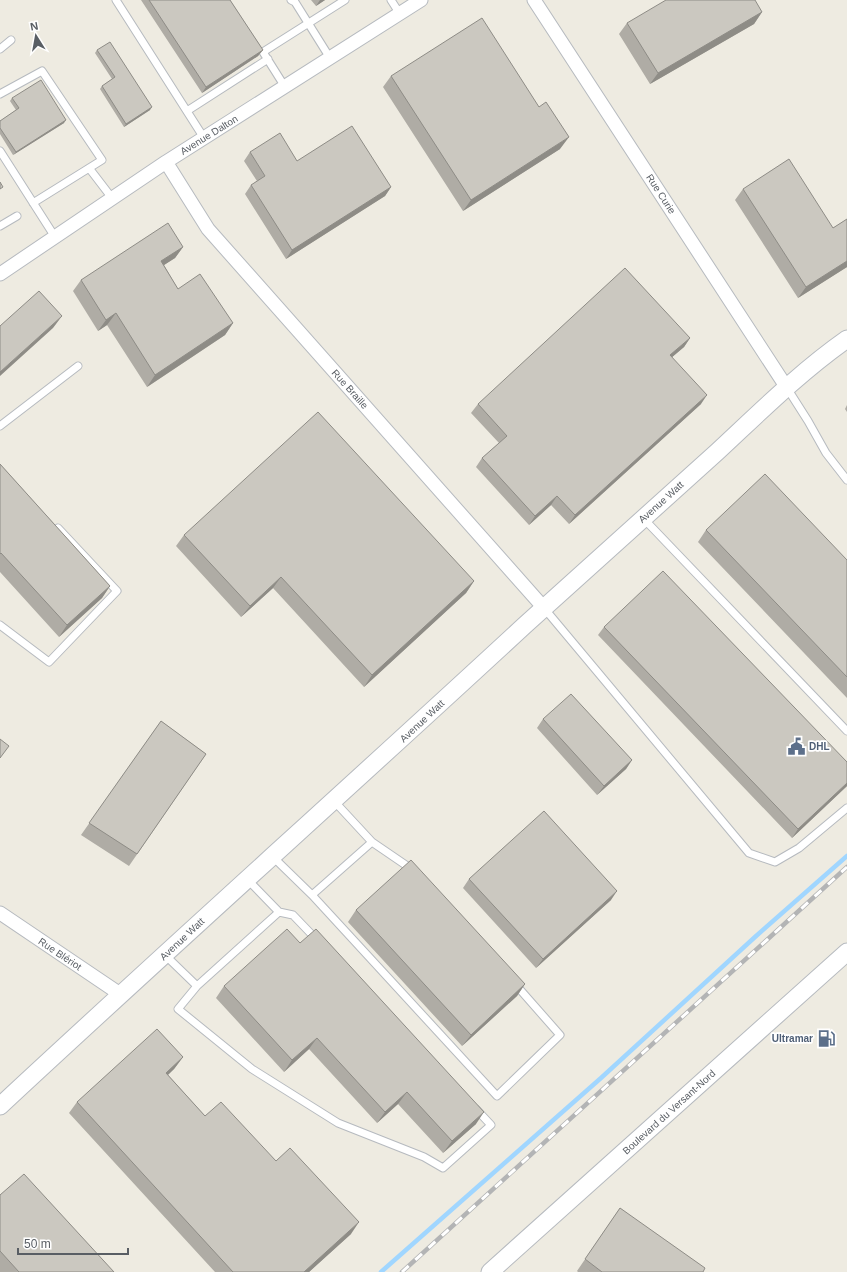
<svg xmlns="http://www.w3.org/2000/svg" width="847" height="1272" font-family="Arial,sans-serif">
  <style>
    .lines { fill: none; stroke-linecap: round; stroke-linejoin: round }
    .stream { stroke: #a0d6ff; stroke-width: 4.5 }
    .service-casing { stroke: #b6babf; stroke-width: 9 }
    .minor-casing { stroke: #b6babf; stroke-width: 15 }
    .tertiary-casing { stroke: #b6babf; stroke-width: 19 }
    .service { stroke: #fff; stroke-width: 7 }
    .minor { stroke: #fff; stroke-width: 13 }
    .tertiary { stroke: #fff; stroke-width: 17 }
    .rail-casing { stroke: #b3b4b5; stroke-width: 4.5 }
    .rail { stroke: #fff; stroke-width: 3; stroke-dasharray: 9; stroke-linecap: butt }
    .wall { fill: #afaca5 }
    .shaded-wall { fill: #8e8c86 }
    .building { fill: #cbc8c0; stroke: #8e8c86 }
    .labels { text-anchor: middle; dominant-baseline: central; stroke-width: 3.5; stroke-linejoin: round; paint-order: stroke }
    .street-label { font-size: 10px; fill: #595e64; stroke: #fff }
    .service-label { font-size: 10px; font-weight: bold; fill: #4e5e75; stroke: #fff; text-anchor: start }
  </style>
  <rect width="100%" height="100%" fill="#eeebe1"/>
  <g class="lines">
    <!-- stream -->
    <path class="stream" d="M381 1272 601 1078 755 937 847 856"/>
    <defs>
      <path id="service" d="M116 0 204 138
        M291 0 295 2 330 58
        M391 0 400 14
        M0 49 11 40
        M285 87 263 52 345 0
        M0 94 42 71 102 160 33 203
        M187 111 268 59
        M0 151 55 237
        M89 168 112 198
        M0 226 17 216
        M787 388 808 421 826 453 847 480
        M0 426 78 366
        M643 518 847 731
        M544 608 749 853 775 862 799 848 847 808
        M0 625 49 662 117 591 58 528
        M372 842 413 870
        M272 856 312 895 372 842 334 801
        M312 895 497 1096 560 1035 516 985
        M279 912 293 915 317 940
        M165 955 197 986 279 912 247 879
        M197 986 178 1009 252 1069 338 1123 424 1157 443 1168 491 1125 476 1109"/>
      <path id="minor" d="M534 0 787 388
        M166 162 208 229 544 608
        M0 274 166 162 421 0
        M0 913 120 994"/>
      <path id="tertiary" d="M0 1106C174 944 351 786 525 625 589 567 653 509 717 452 759 413 800 372 847 339
        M490 1272 847 952"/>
    </defs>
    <!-- service casing -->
    <use href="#service" class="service-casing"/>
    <!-- minor casing -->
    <use href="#minor" class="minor-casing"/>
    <!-- tertiary casing -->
    <use href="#tertiary" class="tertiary-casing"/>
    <!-- service -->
    <use href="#service" class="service"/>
    <!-- minor -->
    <use href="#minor" class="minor"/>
    <!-- tertiary -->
    <use href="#tertiary" class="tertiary"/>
    <defs>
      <path id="rail" d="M402 1272 847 867"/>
    </defs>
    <!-- rail casing -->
    <use href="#rail" class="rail-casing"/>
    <!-- rail -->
    <use href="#rail" class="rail"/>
  </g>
  <!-- wall -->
  <path class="wall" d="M141 0H230L263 50 258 56 202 93Z
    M311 0H325L316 6Z
    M762 12 754 24 650 84 619 34 627 23Z
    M97 50 150 110 124 127 100 89 102 86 112 79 95 53Z
    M391 76 560 149 463 211 383 87Z
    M12 98 64 123 13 155 0 134V121L16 110 10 101Z
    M250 152 297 161 391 187 385 196 286 259 245 194 251 185 257 181 244 161Z
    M743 189 833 228 847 219V267L798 298 735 200Z
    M183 247 175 258 164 265 178 289 233 323 225 335 147 387 107 325 98 331 73 291 81 280Z
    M690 338 684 347 672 357 701 404 569 524 551 505 529 525 476 467 482 458 499 443 471 413 478 404Z
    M847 405V412L845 409Z
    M0 464 110 586 102 598 59 637 0 572Z
    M706 530 847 560V698L698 542Z
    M184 535 474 581 466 593 364 687 273 588 241 617 176 546Z
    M604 627 847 762V786L792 838 598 635Z
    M543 719 632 760 626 769 597 795 537 728Z
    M161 721 206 754 129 866 81 835Z
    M469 879 611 900 536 968 463 888Z
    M356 910 525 984 517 996 462 1046 348 922Z
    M300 943 476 1124 443 1153 398 1104 377 1123 309 1049 284 1072 216 998 224 986Z
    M183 1057 174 1069 168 1075 205 1116 276 1161 351 1234 309 1272H215L69 1113 77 1102Z
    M0 1195 114 1272H0Z
    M620 1208 703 1272H578L577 1271Z"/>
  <!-- shaded-wall -->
  <path class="shaded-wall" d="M320 0H325L316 6Z
    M762 12 754 24 650 84 658 73Z
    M263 50 258 56 202 93 206 87Z
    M152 107 150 110 124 127 126 124Z
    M66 120 64 123 13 155 16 152Z
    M569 137 560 149 463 211 471 200Z
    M391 187 385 196 286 259 292 250Z
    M183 247 175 258 153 272 161 261Z
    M847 261V267L798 298 806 287Z
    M116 313 107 325 98 331 106 320Z
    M62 316 53 328 0 376V372Z
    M233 323 225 335 147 387 155 375Z
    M690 338 684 347 664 364 670 355Z
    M707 395 701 404 569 524 575 515Z
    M557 496 551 505 529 525 535 516Z
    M281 577 273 588 241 617 250 606Z
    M474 581 466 593 364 687 372 675Z
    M110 586 102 598 59 637 67 625Z
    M632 760 626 769 597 795 604 786Z
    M847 783V786L792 838 798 829Z
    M617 891 611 900 536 968 543 959Z
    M525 984 517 996 462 1046 471 1035Z
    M317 1038 309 1049 284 1072 292 1060Z
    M183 1057 174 1069 158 1084 166 1073Z
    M407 1092 398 1104 377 1123 385 1112Z
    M484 1112 476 1124 443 1153 452 1141Z
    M359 1222 351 1234 309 1272H304Z"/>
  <!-- building -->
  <path class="building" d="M149 0H230L263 50 206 87Z
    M666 0H755L762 12 658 73 627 23Z
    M482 18 539 107 546 102 569 137 471 200 391 76Z
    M110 42 152 107 126 124 102 86 115 77 97 50Z
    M41 80 66 120 16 152 0 128V121L19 108 12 98Z
    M352 126 391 187 292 250 251 185 265 176 250 152 280 133 297 161Z
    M789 159 833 228 847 219V261L806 287 743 189Z
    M0 182 3 187 0 189Z
    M168 223 183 247 161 261 178 289 200 274 233 323 155 375 116 313 106 320 81 280Z
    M625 268 690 338 670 355 707 395 575 515 557 496 535 516 482 458 507 436 478 404Z
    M39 291 62 316 0 372V326Z
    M318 412 474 581 372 675 281 577 250 606 184 535Z
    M0 464 110 586 67 625 1 553 0 554Z
    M765 474 847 560V677L706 530Z
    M663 571 847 762V783L798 829 604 627Z
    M571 694 632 760 604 786 543 719Z
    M161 721 206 754 137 854 89 823Z
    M0 739 9 746 0 758Z
    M544 811 617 891 543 959 469 879Z
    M411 860 525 984 471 1035 356 910Z
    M287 929 300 943 316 929 484 1112 452 1141 407 1092 385 1112 317 1038 292 1060 224 986Z
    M157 1029 183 1057 166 1073 205 1116 221 1102 276 1161 290 1148 359 1222 304 1272H233L77 1102Z
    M24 1174 114 1272H19L0 1251V1195Z
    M620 1208 705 1268 703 1272H602L585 1259Z"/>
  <!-- icons -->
  <defs>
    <symbol id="civic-bare" viewBox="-9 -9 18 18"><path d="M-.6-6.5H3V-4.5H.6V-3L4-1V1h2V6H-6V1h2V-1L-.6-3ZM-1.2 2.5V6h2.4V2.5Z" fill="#5c6f8a" stroke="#fff" stroke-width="2.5" paint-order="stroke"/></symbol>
    <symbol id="fuel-bare" viewBox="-9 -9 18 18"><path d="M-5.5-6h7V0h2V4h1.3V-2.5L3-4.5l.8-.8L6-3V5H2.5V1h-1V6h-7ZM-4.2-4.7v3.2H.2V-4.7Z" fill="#5c6f8a" stroke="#fff" stroke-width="2.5" paint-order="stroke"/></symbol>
  </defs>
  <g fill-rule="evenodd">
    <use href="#civic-bare" x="784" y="734" width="25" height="25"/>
    <use href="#fuel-bare" x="814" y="1026" width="25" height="25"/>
  </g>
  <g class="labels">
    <!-- street labels -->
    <g class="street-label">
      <text transform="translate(209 135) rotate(-32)">Avenue Dalton</text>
      <text transform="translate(661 194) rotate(57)">Rue Curie</text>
      <text transform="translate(350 389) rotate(48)">Rue Braille</text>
      <text transform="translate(661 502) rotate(-42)">Avenue Watt</text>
      <text transform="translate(422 721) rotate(-43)">Avenue Watt</text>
      <text transform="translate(182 939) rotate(-43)">Avenue Watt</text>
      <text transform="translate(60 954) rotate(34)">Rue Blériot</text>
      <text transform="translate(669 1112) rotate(-42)">Boulevard du Versant-Nord</text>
    </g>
    <!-- service labels -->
    <g class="service-label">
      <text x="809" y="746">DHL</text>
      <text x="813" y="1038" text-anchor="end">Ultramar</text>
    </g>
  </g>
  <!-- north arrow -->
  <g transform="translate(36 36) rotate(349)" stroke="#ffffff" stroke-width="3" paint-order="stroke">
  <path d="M0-3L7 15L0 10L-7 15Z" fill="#595e64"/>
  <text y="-6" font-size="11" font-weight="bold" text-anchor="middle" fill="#595e64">N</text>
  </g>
  <!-- scale -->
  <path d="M18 1248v6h110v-6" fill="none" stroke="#595e64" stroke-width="2"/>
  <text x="24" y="1248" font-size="12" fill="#595e64" stroke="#ffffff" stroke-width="3" paint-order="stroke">50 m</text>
</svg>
